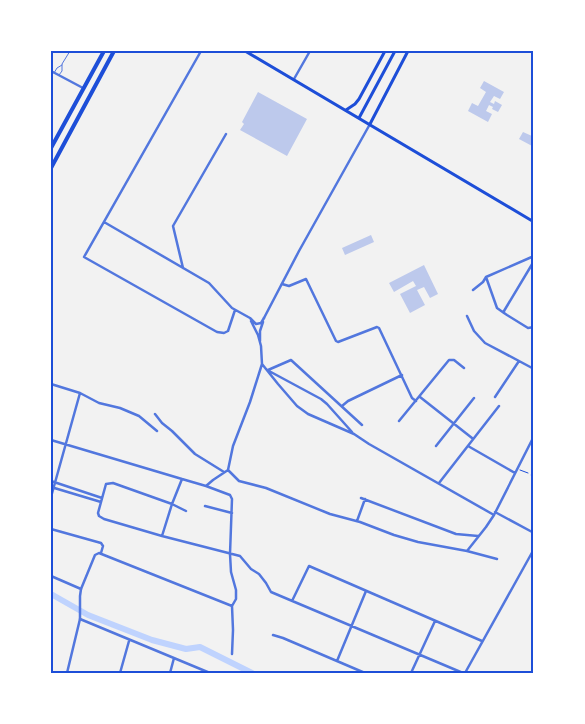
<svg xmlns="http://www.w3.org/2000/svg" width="585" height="724" font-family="'Source Serif 4',serif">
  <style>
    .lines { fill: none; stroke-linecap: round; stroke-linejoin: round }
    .river { stroke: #bfd3fe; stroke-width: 6 }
    .building { fill: #bdc9ec }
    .path { stroke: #1d4ed8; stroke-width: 1 }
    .service { stroke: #5277de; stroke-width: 1 }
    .minor { stroke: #5277de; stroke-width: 2.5 }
    .tertiary { stroke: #5277de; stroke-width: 2.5 }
    .secondary { stroke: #1d4ed8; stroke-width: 3 }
    .trunk { stroke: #1d4ed8; stroke-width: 4 }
    .neatline { fill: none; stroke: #1d4ed8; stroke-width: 2 }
  </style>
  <rect width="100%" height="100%" fill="#f2f2f2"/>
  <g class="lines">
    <!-- river -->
    <path class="river" d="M51 594 88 615 152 640 186 649 200 647 252 673"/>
  </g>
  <!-- building -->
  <path class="building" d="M484 81 504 92 500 99 494 96 490 102 494 104 495 101 502 105 498 112 492 109 493 107 489 105 486 111 492 114 488 122 468 111 472 103 478 106 486 92 480 88Z
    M258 92 307 119 287 156 240 130 244 124 242 122Z
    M523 132 532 136 534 132V147L519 139Z
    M371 235 374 242 345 255 342 248Z
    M424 265 438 294 430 298 424 287 417 290 425 305 410 313 400 294 416 286 413 281 394 292 389 283Z"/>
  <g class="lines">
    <!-- path -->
    <path class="path" d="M520 470 528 473"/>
    <!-- service -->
    <path class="service" d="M54 73 57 68 62 65
      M59 75 62 71V64L70 51"/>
    <!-- minor -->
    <path class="minor" d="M201 51 84 257 217 332 224 333 228 331 235 310
      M294 79 310 51
      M104 222 209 283 232 308 250 318 256 324 261 323 264 318
      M534 261 504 311V313L507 315 528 328 534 327
      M183 268 173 226 226 134
      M282 284 289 286 306 279 336 341 338 342 377 327 379 328 412 398 416 401
      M473 290 483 282 486 277
      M504 313 497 308 486 277 534 256
      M467 316 474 331 485 343 534 369
      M260 341V331L263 322
      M262 364 278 384 297 406 308 414 354 434 369 444 494 515
      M268 370 291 360 362 425
      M269 371 321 399 327 404 352 432
      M51 384 80 393 99 403 120 408 139 416 157 431
      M420 397 472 438
      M495 397 519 361
      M342 406 348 401 402 375
      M155 414 162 423 172 431 195 454 224 472
      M399 421 449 360H454L464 368
      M51 440 182 479
      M436 446 474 398
      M468 446 515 473
      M228 470 213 480 206 486 182 479 172 504 162 536 240 556 251 569 259 574 266 583 271 592 463 673
      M228 470 239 481 266 488 330 514 360 522 394 535 418 542 467 551 497 559
      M228 470 233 446 250 402 262 364 261 346 258 335 251 321
      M532 475 534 476
      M51 481 102 498
      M439 483 499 406
      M206 486 230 495 232 499 230 554 231 572 236 590V599L232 606 233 630 232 654
      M51 487 101 502
      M51 497 80 393
      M361 498 456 534 478 536
      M205 506 232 513
      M495 512 534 533
      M357 521 365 499
      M51 529 101 543 103 546 101 553
      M162 536 104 519 99 516 98 513 106 484 113 483 172 504 186 511
      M467 551 486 527 494 515 534 436
      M81 589 95 555 99 553 232 606
      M292 601 309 566 482 641
      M80 619 210 673
      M273 635 283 638 365 673
      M337 661 366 591
      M120 673 129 641
      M170 673 174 658
      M411 673 435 621
      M465 673 534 549"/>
    <!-- tertiary -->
    <path class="tertiary" d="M51 71 83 88
      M264 318 299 251 370 124
      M51 576 81 589 80 596V619L67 673"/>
    <!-- secondary -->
    <path class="secondary" d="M245 51 534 222
      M346 110 355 104 359 99 385 51
      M359 118 395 51
      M370 124 408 51"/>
    <!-- trunk -->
    <path class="trunk" d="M51 148 104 51
      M51 168 114 51"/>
  </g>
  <!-- border -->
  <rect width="585" height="724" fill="none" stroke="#ffffff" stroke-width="105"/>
  <rect x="52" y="52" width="480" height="620" class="neatline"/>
</svg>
